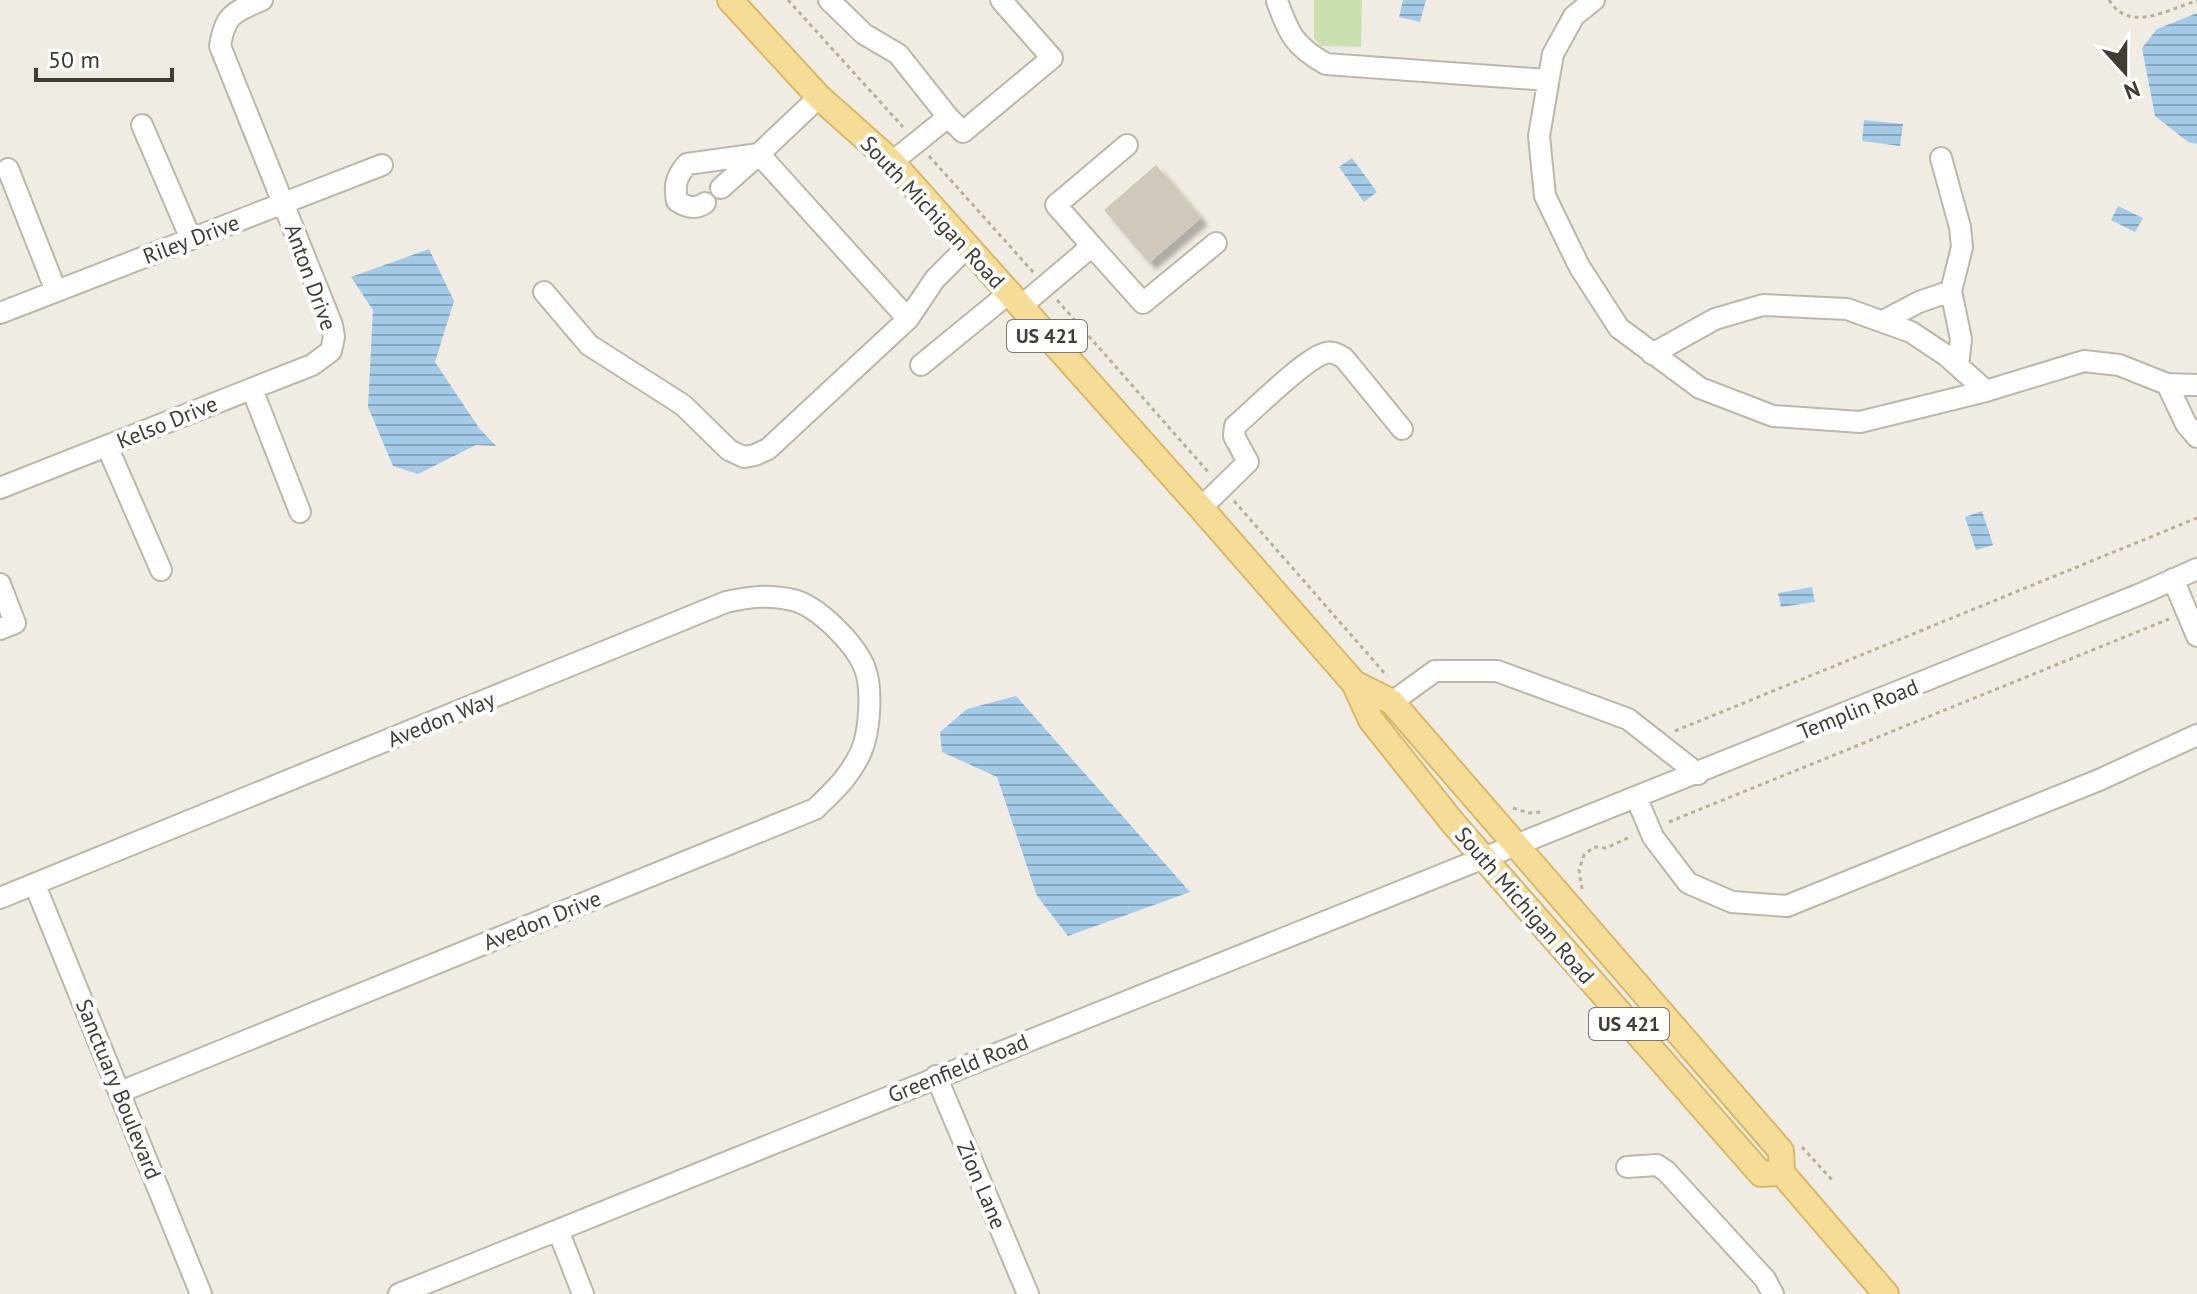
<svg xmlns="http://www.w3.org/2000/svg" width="2197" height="1294" font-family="'PT Sans',sans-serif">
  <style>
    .pitch { fill: #cae1af }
    .water { fill: url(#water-rules) }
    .building { fill: #d0c8ba; filter: url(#shadow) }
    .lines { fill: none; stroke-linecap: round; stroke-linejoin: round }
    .minor-casing { stroke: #bdb7aa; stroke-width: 24 }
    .major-casing { stroke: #d8b869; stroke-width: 28 }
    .path { stroke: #bbaf99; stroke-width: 3; stroke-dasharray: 4 4; stroke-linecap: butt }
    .minor { stroke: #fff; stroke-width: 20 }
    .major { stroke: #f5dc97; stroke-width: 24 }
    .labels { text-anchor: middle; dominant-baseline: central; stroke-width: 8; stroke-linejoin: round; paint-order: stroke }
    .shield { fill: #fff; stroke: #7a7671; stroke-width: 2 }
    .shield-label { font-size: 20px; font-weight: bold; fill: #413c34 }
    .street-label { font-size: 22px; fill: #413c34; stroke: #fff }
  </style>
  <defs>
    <pattern id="water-rules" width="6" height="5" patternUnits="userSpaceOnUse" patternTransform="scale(2)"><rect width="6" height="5" fill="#a3cbe8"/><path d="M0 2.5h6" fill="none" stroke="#86a6bd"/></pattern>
    <filter id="shadow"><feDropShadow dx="7" dy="7" stdDeviation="2" flood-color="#0004"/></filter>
  </defs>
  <rect width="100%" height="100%" fill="#f0ece3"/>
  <!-- pitch -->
  <path class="pitch" d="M1314 0H1362L1361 47 1321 46 1314 38Z"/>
  <!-- water -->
  <path class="water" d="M1403 0H1426L1420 22 1399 17Z
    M2197 13V144L2188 142 2155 116 2142 48 2157 29Z
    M1864 120 1903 124 1900 146 1862 141Z
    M1352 158 1377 192 1364 202 1339 167Z
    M2118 206 2143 218 2135 232 2111 220Z
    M429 249 454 301 435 362 479 428 496 446 476 445 418 474 393 466 368 407 373 310 351 277Z
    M1982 511 1993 545 1976 550 1965 517Z
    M1812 587 1815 602 1781 607 1778 593Z
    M1016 696 1190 892 1068 936 1037 896 997 777 942 752 940 732 967 709Z"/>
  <!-- building -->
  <path class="building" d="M1156 165 1201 218 1149 263 1104 210Z"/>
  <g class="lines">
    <defs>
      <path id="minor" d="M829 0 864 34 898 54 948 117
        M1594 0 1574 16 1553 54 1539 136 1545 196 1579 266 1619 328 1700 388 1773 416 1860 422 1986 391 2084 361 2119 365 2167 384 2197 385
        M1277 1C1289 34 1294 46 1326 64L1547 80
        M819 97 759 154 908 319
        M142 125 191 239
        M1941 158 1960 227 1962 247 1951 291 1961 339 1958 366
        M892 162 948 117 963 132 1052 58 1001 0
        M8 169 56 291
        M721 188 759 154
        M705 203C695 210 686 207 677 201 674 185 676 177 687 164L759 154
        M1092 246 1143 303 1216 243
        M544 292 589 345 683 405 729 450 744 457 755 455 768 449 908 319 935 279 967 247
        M1020 307 1092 246 1056 205 1127 145
        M0 313 382 165
        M1883 321 1919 302 1951 291
        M1652 354 1715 319 1763 305 1847 309 1911 332 1947 356 1986 391
        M921 365 1009 293
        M2167 384 2186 424 2197 437
        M252 389 300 512
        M107 446 161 570
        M0 488 312 365 331 351 334 337 332 325 220 46C225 14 234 12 262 0
        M1201 508 1248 462 1234 436 1235 426C1253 411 1306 357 1326 353 1333 351 1338 355 1344 358L1402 429
        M2173 579 2197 636
        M0 584 15 623 0 629
        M1392 702 1435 671H1497L1628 719 1698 774
        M1637 799 1653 837 1688 883 1732 902 1787 906 2099 780 2197 735
        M35 885 201 1294
        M0 898 726 602C749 597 769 594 793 600 818 606 854 643 864 666 873 687 870 731 861 752 850 776 834 791 815 809L120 1092
        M936 1076 1028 1294
        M1627 1167 1657 1165 1666 1171 1765 1279 1773 1294
        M558 1230 583 1294
        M399 1294C980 1058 1562 829 2143 593L2197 569"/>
      <path id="major" d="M730 0 819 97 892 162 1201 508 1354 683 1371 720 1453 823 1761 1174 1782 1173
        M1354 683 1392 702 1781 1151 1782 1173 1886 1294"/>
    </defs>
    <!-- minor casing -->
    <use href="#minor" class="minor-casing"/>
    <!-- major casing -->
    <use href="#major" class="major-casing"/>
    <!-- path -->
    <path class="path" d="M788 0 903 127
      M2109 0C2130 34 2167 9 2197 1
      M929 156 1034 273
      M1057 300 1210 474
      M1234 501 1387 676
      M1675 731 2197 518
      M1513 808 1529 813 1541 812
      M1669 822 2169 619
      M1582 889 1579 870 1584 855 1594 847 1606 848 1632 836
      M1802 1147 1832 1180"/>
    <!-- minor -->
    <use href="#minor" class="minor"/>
    <!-- major -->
    <use href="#major" class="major"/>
  </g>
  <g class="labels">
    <!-- shield labels -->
    <g class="shield">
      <rect x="1007" y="320" width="80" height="32" rx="6"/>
      <rect x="1589" y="1008" width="80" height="32" rx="6"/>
    </g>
    <g class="shield-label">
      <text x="1047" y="336">US 421</text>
      <text x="1629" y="1024">US 421</text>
    </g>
    <!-- street labels -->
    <g class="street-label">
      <text transform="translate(933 212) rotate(47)">South Michigan Road</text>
      <text transform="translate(191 239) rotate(-21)">Riley Drive</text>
      <text transform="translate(311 277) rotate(70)">Anton Drive</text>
      <text transform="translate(167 422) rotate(-22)">Kelso Drive</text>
      <text transform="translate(1858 709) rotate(-22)">Templin Road</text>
      <text transform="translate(441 719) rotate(-22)">Avedon Way</text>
      <text transform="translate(1525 905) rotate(49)">South Michigan Road</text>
      <text transform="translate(542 920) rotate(-22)">Avedon Drive</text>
      <text transform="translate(958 1068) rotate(-22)">Greenfield Road</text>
      <text transform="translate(119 1089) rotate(68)">Sanctuary Boulevard</text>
      <text transform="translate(982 1185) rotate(67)">Zion Lane</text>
    </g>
  </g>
  <!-- north arrow -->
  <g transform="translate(2125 72) rotate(159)" stroke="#ffffff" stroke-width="6" paint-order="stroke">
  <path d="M0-6L14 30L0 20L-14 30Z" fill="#413c34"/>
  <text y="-12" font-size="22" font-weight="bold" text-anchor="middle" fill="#413c34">N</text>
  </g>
  <!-- scale -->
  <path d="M36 68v12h136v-12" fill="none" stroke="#413c34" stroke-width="4"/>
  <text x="48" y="68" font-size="24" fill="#413c34" stroke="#ffffff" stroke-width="6" paint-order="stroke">50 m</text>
</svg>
